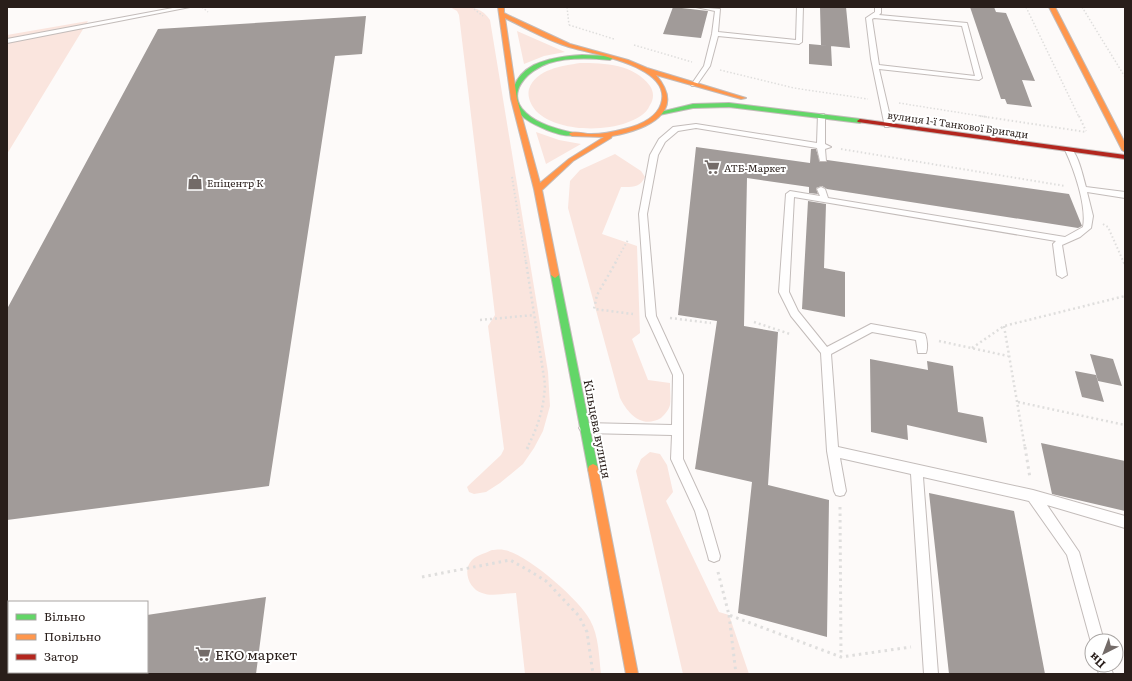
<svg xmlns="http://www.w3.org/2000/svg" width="1132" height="681" font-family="Literata,serif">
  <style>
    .green { fill: #fae5de }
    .building { fill: #a19b99 }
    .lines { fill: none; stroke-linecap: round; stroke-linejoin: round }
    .lane-casing { stroke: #c3bcba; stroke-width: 2 }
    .fast-casing { stroke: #c3bcba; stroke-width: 2 }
    .slow-casing { stroke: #c3bcba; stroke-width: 2 }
    .jam-casing { stroke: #c3bcba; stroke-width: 2 }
    .path-far3 { stroke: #dfdedd; stroke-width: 1.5; stroke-dasharray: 1.5 2; stroke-linecap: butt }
    .path-far2 { stroke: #dfdedd; stroke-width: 2; stroke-dasharray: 1.5 2.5; stroke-linecap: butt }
    .path-far1 { stroke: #dfdedd; stroke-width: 2.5; stroke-dasharray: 2 3; stroke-linecap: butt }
    .path { stroke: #dfdedd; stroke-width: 3; stroke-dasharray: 2.5 4; stroke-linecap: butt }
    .lane { fill: #fffefe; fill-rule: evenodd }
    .fast { fill: #63d668; fill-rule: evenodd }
    .slow { fill: #ff974d; fill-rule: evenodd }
    .jam { fill: #b3261e; fill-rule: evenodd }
    .labels { text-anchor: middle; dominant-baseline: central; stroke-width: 4; stroke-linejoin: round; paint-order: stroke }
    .far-street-label { font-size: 10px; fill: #291e1a; stroke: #fff }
    .far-poi-label { font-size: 10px; fill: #291e1a; stroke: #fff; text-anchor: start }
    .street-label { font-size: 12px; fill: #291e1a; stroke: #fff }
    .near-poi-label { font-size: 14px; fill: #291e1a; stroke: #fff; text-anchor: start }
  </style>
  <rect width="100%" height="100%" fill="#fdfaf9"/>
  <!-- green -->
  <path class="green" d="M450 7C466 7 481 5 490 20L548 372 550 406 543 431 534 448 523 464 500 483 486 492 474 494 469 492 467 487 501 455 504 449 488 326 495 315 459 15 457 11Z
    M88 21 7 154V35Z
    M517 31 565 52 544 56 524 64Z
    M580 63C605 63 634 64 650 86 654 92 654 99 650 105 646 115 636 119 626 123 601 132 556 131 536 111 531 105 527 97 529 89 536 69 562 66 580 63Z
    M536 132 559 140 581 144 546 164Z
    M615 154 641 171 645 177C640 188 632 187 621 187L602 234 637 246 640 333 632 339 648 380 670 383C670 390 671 399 670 405 669 410 664 415 661 418 642 429 628 414 620 398L568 208 570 181 580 170Z
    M650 452 660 454 667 465 673 492 666 501 719 612 729 615 749 674H683L636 471 641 459Z
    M492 550C495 550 500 549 504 550 526 553 580 600 590 620 599 636 599 657 601 674H525L516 593C505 593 492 597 482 593 469 589 462 570 472 560 477 555 486 553 492 550Z"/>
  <!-- building -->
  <path class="building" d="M673 7 708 11 701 38 663 34Z
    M820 7H846L850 48 821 45Z
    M970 7H994L996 12 1006 13 1035 81 1022 80 1032 107 1007 104 1005 99H1001Z
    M366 16 362 54 335 56 269 486 7 520V309L158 29Z
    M809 44 831 46 832 66 809 64Z
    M696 147 810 163 811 149H816L820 162H826L827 160 1069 194 1082 226 1078 228 827 189 822 186 816 188 818 194 809 193V187L747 178 744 326 778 332 768 485 829 500 827 637 738 613 752 482 695 469 717 321 678 315Z
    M808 201 826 204 824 268 845 272V317L802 309Z
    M1090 354 1113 359 1122 386 1098 381Z
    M870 359 928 370 927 361 953 366 958 412 983 417 987 443 907 425 908 440 871 432Z
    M1075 371 1096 375 1104 402 1082 397Z
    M1041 443 1125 461V511L1052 494Z
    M929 493 1014 511 1045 674H949Z
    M266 597 256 674H147V615Z"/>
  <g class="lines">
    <defs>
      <path id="lane" d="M178 7H190L7 43V39Z
        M696 7 720 9 718 32 796 40 797 7H803L802 42 799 44 718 36 710 66 696 86H692L691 85 704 66 712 34 715 11Z
        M875 7H881V13L879 15 967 23 982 78 979 80 879 69 892 125 888 127H885L871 59 866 18 875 12ZM874 18 962 26 975 76 879 65 872 19Z
        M818 114H824L825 116V144L831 147 825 149 826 161H820L817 148 696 128 678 131 665 142 658 155 647 214 656 316 683 375V459L707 511 720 556 719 560 714 562 709 560 708 556 695 511 671 459 672 435 585 433 581 431 579 428 581 425 585 423 672 425 673 375 646 316 639 214 650 155 659 139 673 127 696 124 817 143Z
        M1066 148H1069C1078 151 1083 177 1086 187L1125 192V198L1087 192 1093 216 1091 228 1080 237 1062 245 1067 275 1062 278 1057 275 1053 244 1056 241 794 197 789 292 798 311 827 347 871 324 921 333 925 334C927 339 928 348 926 353H918L916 340 872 332 831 354 838 447 1033 490 1125 516V528L1047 505 1079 552 1104 641H1092V646L1067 555 1029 501 923 477 938 674H924L911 474 840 458 846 491 844 495 840 496 836 495 834 491 827 451 821 353 791 316 779 292 786 194 790 191 820 196 817 189 821 187 825 189 828 198 1065 237 1083 227C1087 206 1074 169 1065 150Z
        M1096 665H1110L1113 674H1099Z"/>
      <path id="fast" d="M582 55 610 56 613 58 610 60C590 58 568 57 549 63 528 70 504 93 526 113 539 125 558 129 574 133V135C566 137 555 133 547 130 538 126 528 122 521 115 504 97 515 75 534 65 549 58 566 56 582 55Z
        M729 103 860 119 863 121 860 123 729 107 693 108 659 115 656 113 693 104Z
        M555 272 559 275 598 469 597 472 593 474 589 472 588 469 551 275Z"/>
      <path id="slow" d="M498 7H504V13L512 17 570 44 628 60 647 68 746 98 741 99 656 75C688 113 645 130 612 136L611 138 573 161 542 190 559 275 555 278 551 275 534 189 511 99ZM505 18C525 28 545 39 566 46 589 54 674 65 661 104 656 119 637 126 624 129 613 132 602 134 591 134 584 134 576 131 570 133L569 134 572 136 604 137 569 159 540 183 517 99Z
        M1049 7H1055L1125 143V152L1122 150Z
        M593 464 597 466 598 469 638 674H626L588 469 589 466Z"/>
      <path id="jam" d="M860 119 1125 155V159L858 122 857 121Z"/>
    </defs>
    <!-- lane casing -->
    <use href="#lane" class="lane-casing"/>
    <!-- fast casing -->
    <use href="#fast" class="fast-casing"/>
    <!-- slow casing -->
    <use href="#slow" class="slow-casing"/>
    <!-- jam casing -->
    <use href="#jam" class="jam-casing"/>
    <!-- path-far3 -->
    <path class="path-far3" d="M202 7 208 12
      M567 7 569 25
      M1026 7 1079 117
      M1082 7 1125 77
      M474 9 483 16
      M569 25 614 39
      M634 45 692 62
      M720 70 794 88 868 99
      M899 103 987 117"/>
    <!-- path-far2 -->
    <path class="path-far2" d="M980 116 1086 132
      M1079 116 1086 131
      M841 149 1065 186
      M512 177 526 263
      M1103 224 1108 227 1124 263
      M615 263 628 240"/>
    <!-- path-far1 -->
    <path class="path-far1" d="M526 262 545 384C544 408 538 427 527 448
      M616 262 597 295 594 309 633 314
      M1124 262 1125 265
      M670 318 711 323
      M480 320 534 315
      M754 322 790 334
      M1004 326 1025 448
      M939 341 1008 356
      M972 348 1004 326 1125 296
      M1018 402 1125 425"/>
    <!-- path -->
    <path class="path" d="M1025 447 1030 478
      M527 449 528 447
      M840 507 841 657
      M718 572 729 615 841 657 911 647
      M422 577 510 560 528 570 546 581 579 616 587 632 593 674
      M729 615 736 674"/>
    <!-- lane -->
    <use href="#lane" class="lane"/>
    <!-- fast -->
    <use href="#fast" class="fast"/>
    <!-- slow -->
    <use href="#slow" class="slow"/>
    <!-- jam -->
    <use href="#jam" class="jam"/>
  </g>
  <!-- icons -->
  <defs>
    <symbol id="supermarket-bare" viewBox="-9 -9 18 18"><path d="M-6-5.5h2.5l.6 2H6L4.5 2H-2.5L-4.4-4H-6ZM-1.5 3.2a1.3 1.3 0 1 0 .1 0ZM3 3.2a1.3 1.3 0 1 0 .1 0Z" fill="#736b68" stroke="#fff" stroke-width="2.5" paint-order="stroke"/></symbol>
    <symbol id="shop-bare" viewBox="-9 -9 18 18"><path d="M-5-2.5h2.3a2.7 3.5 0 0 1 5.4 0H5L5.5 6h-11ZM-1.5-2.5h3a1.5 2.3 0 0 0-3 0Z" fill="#736b68" stroke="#fff" stroke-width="2.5" paint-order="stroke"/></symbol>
  </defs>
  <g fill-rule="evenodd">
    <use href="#supermarket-bare" x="701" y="156" width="22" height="22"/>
    <use href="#shop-bare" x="184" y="171" width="22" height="22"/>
    <use href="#supermarket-bare" x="192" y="643" width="22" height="22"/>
  </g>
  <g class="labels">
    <!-- far-street labels -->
    <g class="far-street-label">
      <text transform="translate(958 124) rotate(8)">вулиця 1-ї Танкової Бригади</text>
    </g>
    <!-- far-poi labels -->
    <g class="far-poi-label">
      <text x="724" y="167">АТБ-Маркет</text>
      <text x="207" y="182">Епіцентр К</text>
    </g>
    <!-- street labels -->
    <g class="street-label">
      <text transform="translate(598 429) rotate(79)">Кільцева вулиця</text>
    </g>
    <!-- near-poi labels -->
    <g class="near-poi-label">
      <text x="215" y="654">ЕКО маркет</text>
    </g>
  </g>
  <!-- border -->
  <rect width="1132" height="681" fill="none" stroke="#291e1a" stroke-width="16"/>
  <!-- legend -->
  <rect x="8" y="601" width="140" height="72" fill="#ffffff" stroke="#a9a5a3"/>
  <rect x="16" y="614" width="20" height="6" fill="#63d668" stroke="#a9a5a3"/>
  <text x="44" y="621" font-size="12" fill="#291e1a">Вільно</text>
  <rect x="16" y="634" width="20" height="6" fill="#ff974d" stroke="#a9a5a3"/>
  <text x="44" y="641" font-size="12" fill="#291e1a">Повільно</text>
  <rect x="16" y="654" width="20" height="6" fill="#b3261e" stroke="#a9a5a3"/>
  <text x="44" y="661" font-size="12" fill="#291e1a">Затор</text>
  <!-- north arrow -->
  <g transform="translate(1104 653) rotate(222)"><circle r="19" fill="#ffffff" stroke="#a9a5a3"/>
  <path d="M0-3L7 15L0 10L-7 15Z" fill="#736b68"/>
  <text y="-6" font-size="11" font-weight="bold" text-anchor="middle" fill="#291e1a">Пн</text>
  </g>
</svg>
